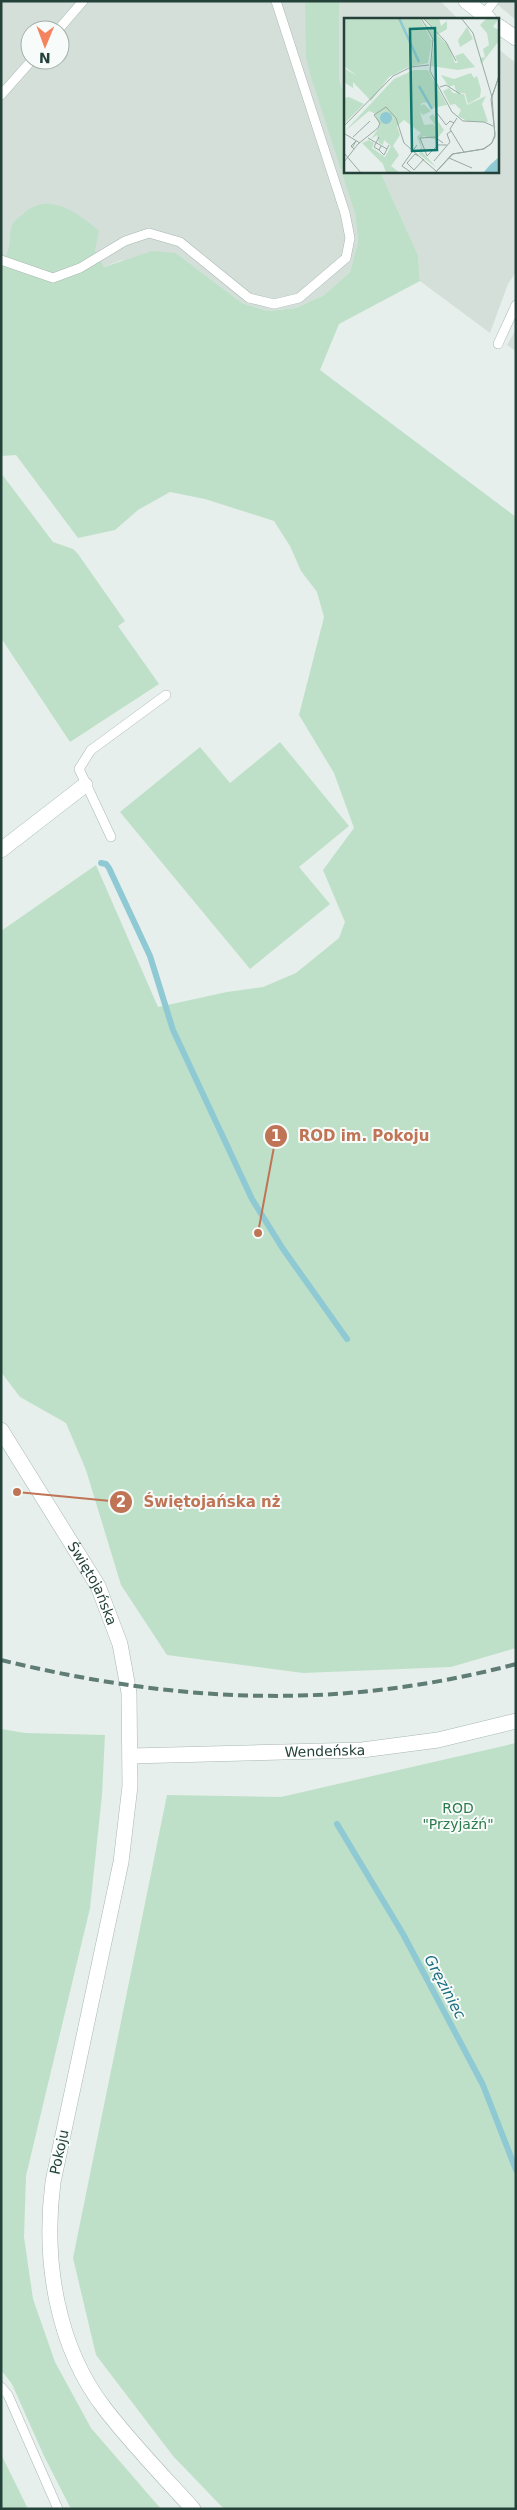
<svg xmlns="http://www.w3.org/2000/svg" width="517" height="2510" font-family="'DejaVu Sans',sans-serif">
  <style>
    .built { fill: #d4dfda; fill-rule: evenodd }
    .green { fill: #bfe0c8 }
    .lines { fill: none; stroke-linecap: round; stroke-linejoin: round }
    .stream { stroke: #8ec9d4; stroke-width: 6 }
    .service-casing { stroke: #a8b8b2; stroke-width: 10 }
    .minor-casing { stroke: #a8b8b2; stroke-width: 16 }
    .service { stroke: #fff; stroke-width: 9 }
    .minor { stroke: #fff; stroke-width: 15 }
    .rail { stroke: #5f7d75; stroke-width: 4; stroke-dasharray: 10 5; stroke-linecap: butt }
    .labels { text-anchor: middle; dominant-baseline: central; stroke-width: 4; stroke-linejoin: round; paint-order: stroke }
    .street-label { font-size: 14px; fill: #24423a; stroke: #f7fbf9 }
    .park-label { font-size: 14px; fill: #2d7a4b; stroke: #f7fbf9 }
    .water-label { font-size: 15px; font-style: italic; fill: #1c6f80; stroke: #f7fbf9 }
    .inset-river { fill: none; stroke: #8ec9d4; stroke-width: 2.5 }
    .inset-road { fill: none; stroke: #98aaa4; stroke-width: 1 }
    .view { fill: #0f766e; fill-opacity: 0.15; stroke: #0f766e; stroke-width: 2.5 }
    .inset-edge { fill: none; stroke: #24423a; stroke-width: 2.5 }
    .leader { fill: none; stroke: #c07456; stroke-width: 2 }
    .callout-dot { fill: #c07456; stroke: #f7fbf9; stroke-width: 2 }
    .mark-label { font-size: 15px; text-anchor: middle; font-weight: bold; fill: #fff }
    .callout-label { font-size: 15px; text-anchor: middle; font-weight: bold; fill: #c07456; stroke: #f7fbf9; stroke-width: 4; stroke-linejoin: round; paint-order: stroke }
  </style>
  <rect width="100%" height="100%" fill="#e6efeb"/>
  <!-- built -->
  <path class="built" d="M1 1H305L355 213 358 242 350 272 324 295 296 308 267 311 242 303 176 253 119 261 104 267 95 251 13 224 9 253 1 263ZM30 30H60V60H30Z
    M339 1H440L458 19H346V96L339 82Z
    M493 1H516V20Z
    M498 49 516 63V272L508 284 490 333 420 281 418 255 380 171H498Z
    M516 329V351L507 345Z"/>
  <!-- green -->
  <path class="green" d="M305 1H339V81L346 96V171H380L418 255 420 281 339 324 320 370 516 517V1648L451 1667 303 1673 167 1655 121 1585 86 1470 66 1423 20 1397 1 1372V931L96 865 158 1007 227 992 263 987 296 973 339 938 345 922 323 870 354 828 334 773 299 715 324 617 317 592 301 571 290 546 274 521 205 499 170 492 138 510 115 530 78 538 16 455 1 456V263C15 246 6 237 13 223 15 220 19 217 22 215 47 190 77 212 99 231L95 250 104 267 152 251 176 253 242 303 267 311 296 308 324 295 350 272 358 242 355 213 310 74 306 57Z
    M1 473 53 542 73 549 78 554 125 621 118 626 159 684 70 742 1 638Z
    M280 742 349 826 299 867 330 904 250 969 120 812 200 747 230 783Z
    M1 1729 25 1733 105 1735 102 1795 90 1908 26 2176 24 2237 33 2299 55 2362 91 2428 161 2509H71L44 2456 12 2384 1 2370Z
    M516 1743V2509H224L173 2456 96 2355 73 2258 167 1795 281 1797Z
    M1 2454 28 2509H1Z"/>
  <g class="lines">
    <!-- stream -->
    <path class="stream" d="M101 863 106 864 109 868 150 956 173 1030 252 1199 283 1249 347 1339
      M337 1824 403 1934 483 2085 516 2170"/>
    <defs>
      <path id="service" d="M482 17 494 1
        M58 30 83 1
        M1 95 32 60
        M1 260 53 278 80 268 125 241 149 233 180 242 249 298 274 304 299 298 346 258 350 238 345 213 276 1
        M498 344 516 305
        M111 837 79 769 91 750 166 695
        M1 2387 8 2395 58 2509"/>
      <g id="minor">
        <path d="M466 1 489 19"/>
        <path d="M498 26 516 38"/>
        <path d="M1 850 85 785"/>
        <path id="s1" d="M1 1430 98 1586 120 1644 129 1693 130 1786 121 1862 53 2182C43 2259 56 2346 105 2409 132 2444 163 2476 193 2509"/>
        <path id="s2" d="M131 1756 362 1750 438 1740 516 1721"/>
      </g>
    </defs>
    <!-- service casing -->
    <use href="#service" class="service-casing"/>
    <!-- minor casing -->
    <use href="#minor" class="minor-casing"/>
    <!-- service -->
    <use href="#service" class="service"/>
    <!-- minor -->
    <use href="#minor" class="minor"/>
    <!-- rail -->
    <path class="rail" d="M1 1660C177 1703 339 1711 516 1664"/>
  </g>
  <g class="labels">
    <!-- street labels -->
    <g class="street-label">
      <text stroke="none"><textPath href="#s1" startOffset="179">Świętojańska</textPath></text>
      <text stroke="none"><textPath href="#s2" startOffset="194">Wendeńska</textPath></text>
      <text transform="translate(59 2152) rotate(-78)">Pokoju</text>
    </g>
    <!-- park labels -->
    <g class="park-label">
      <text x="458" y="1808">ROD<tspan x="458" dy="16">"Przyjaźń"</tspan></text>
    </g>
    <!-- water labels -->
    <g class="water-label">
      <text transform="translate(445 1987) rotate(62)">Gręziniec</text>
    </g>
  </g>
  <!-- overview -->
  <g transform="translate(344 18)">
    <rect width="155" height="155" fill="#e6efeb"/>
    <path d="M0 0H76L88 23 84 45 64 49 45 59 27 83 9 64V70L0 64V50L13 58 0 48ZM80 0H95L97 8 103 3V11L93 17ZM143 0H155L149 9 155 12V23L137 46 136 40 141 39 139 31 145 27 143 15 136 7ZM80 4 104 27 111 45H114L111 38 119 35 131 49 114 52 87 48 90 24ZM123 9 129 21 116 29 114 22ZM70 52H84L103 87 88 90 85 84 78 85 76 88 80 86 87 93 79 97 76 94 80 107 89 106 93 110 85 99 89 96 100 112 92 122 80 118 76 120 79 135 93 150 75 136 77 129 73 119 77 115 60 102 53 108 56 117 49 128 55 137 47 148 56 155H42L39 146 18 125 25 122 30 125 28 130 41 139 47 128 40 122 39 127 35 125 33 117 27 121 36 108 30 95 25 93 1 113 50 61ZM127 55 130 60 133 58 137 72 136 79 124 86 121 75H113L110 67 105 69 97 57 110 61ZM105 70 109 75 120 76 123 87 142 78 138 86 144 104 123 103 114 98 117 92 111 86 106 87 99 73ZM5 79 20 86 0 106V80Z" fill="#bfe0c8"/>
    <path d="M36 100a6 6 0 1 1 12 0a6 6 0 1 1-12 0ZM155 139V155H139L146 147Z" fill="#8ec9d4"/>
    <path class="inset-river" d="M55 0 75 44M75 68 88 91"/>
    <path class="inset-road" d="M77 0 89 21 86 53 108 94 119 103 140 104 149 108M79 0 102 24 112 43M96 69 102 67 116 76M148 79 155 58M93 95 102 107 106 103 110 105M113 100 106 111 120 134M0 108 49 58 67 49 85 47M1 116 16 125M9 119 26 103M35 119 30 129 35 132 37 128M24 120 43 131M99 125 91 119 76 120 83 138 94 127H103M8 130 12 123 7 128 10 131M35 132 40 137 45 127M0 135 17 155M74 138 71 136 63 145 70 152 80 141M105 140 128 150M90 143 106 124 103 116 107 113M0 144 14 126 34 110 36 105 30 97 42 89 52 100 60 125 92 153M68 155 58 148 73 127M91 155 108 136 140 131 147 126 151 119 148 79 129 15 117 0M91 155 109 136 139 131 148 125 151 116 147 81 155 58"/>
    <path class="view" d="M91 10 93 132 68 133 66 11Z"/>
    <rect width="155" height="155" class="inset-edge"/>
  </g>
  <!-- callouts -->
  <path class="leader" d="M258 1233L276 1136M17 1492L121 1502"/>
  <g class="callout-dot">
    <circle cx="258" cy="1233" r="5"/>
    <circle cx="17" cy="1492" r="5"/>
    <circle cx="276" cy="1136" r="12"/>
    <circle cx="121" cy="1502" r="12"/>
  </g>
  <g class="mark-label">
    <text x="276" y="1141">1</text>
    <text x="121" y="1507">2</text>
  </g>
  <g class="callout-label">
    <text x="364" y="1141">ROD im. Pokoju</text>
    <text x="212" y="1507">Świętojańska nż</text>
  </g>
  <!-- border -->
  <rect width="517" height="2510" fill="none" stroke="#24423a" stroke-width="5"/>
  <!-- north arrow -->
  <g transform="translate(45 45) rotate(181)"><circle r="24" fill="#f7fbf9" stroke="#a3b1ad"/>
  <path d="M0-4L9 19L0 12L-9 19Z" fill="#f4845f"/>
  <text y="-8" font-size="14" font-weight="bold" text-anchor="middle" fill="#24423a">N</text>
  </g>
</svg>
